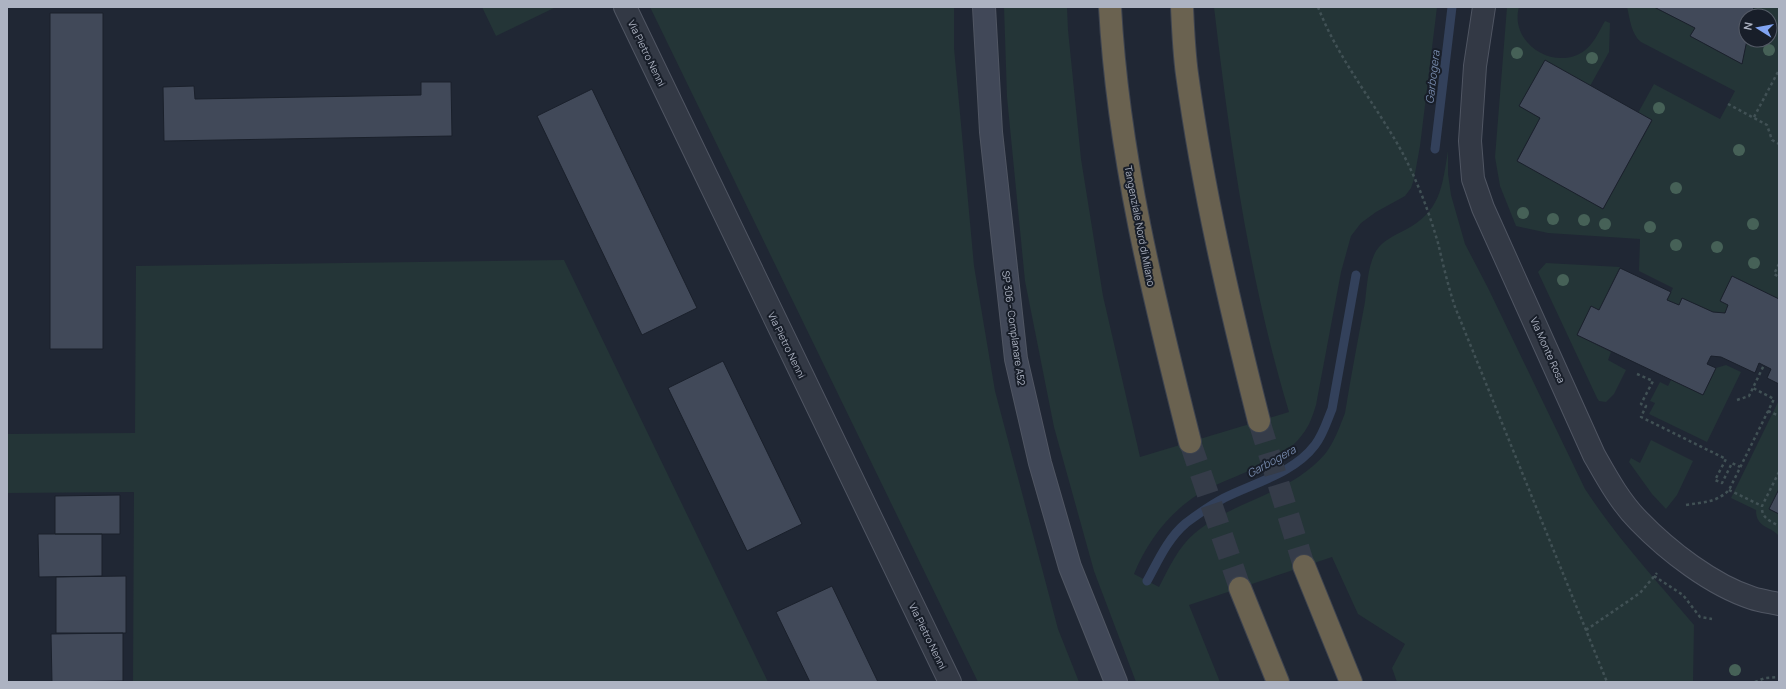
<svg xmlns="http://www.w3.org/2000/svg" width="1786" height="689" font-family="Manrope,sans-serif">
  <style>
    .green { fill: #243537 }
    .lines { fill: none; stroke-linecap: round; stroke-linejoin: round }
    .stream { stroke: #33415b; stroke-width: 9 }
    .building { fill: #414959; stroke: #1a202b }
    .highway-tunnel { stroke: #353c49; stroke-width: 22; stroke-dasharray: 22 11; stroke-linecap: butt }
    .street-casing { stroke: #505663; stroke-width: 24 }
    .secondary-casing { stroke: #505663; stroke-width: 24 }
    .highway-casing { stroke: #3d434f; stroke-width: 24 }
    .path { stroke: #415155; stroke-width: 2.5; stroke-dasharray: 3 3; stroke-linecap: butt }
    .street { stroke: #333945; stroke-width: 22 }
    .secondary { stroke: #414858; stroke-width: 22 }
    .highway { stroke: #6a6250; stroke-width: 22 }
    .tree { fill: #466157 }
    .labels { text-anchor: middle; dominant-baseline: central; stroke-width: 4; stroke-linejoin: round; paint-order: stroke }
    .street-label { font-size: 10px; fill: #adb3c2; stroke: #181e29 }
    .water-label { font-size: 11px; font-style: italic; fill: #7588aa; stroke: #181e29 }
  </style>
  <rect width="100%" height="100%" fill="#202734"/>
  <!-- green -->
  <path class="green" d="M482 7H556L496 36Z
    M650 7H954V48L974 266 995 391 1058 629 1079 682H978Z
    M1004 7H1067L1068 30 1081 159 1103 296 1140 457 1289 412C1249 280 1230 144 1214 7H1437L1420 146 1414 179 1411 188 1405 196 1376 212 1361 223 1351 236 1341 272 1316 405C1313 415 1309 427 1302 435 1279 466 1229 475 1197 495 1168 514 1147 542 1134 574L1159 587C1169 568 1178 547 1195 533 1234 500 1291 494 1325 454 1334 443 1340 426 1345 413 1351 376 1358 339 1365 302 1367 286 1368 265 1376 251 1382 241 1395 235 1405 230 1441 211 1442 187 1448 151V174L1451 195 1465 244 1488 288 1585 489C1617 538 1656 580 1694 625L1693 682H1397L1392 668 1405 644 1358 614 1332 557 1189 605 1220 682H1136L1094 571 1054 427 1025 281 1007 97Z
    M1507 7H1519C1509 43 1554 72 1584 51 1594 44 1599 31 1605 21L1610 23 1609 52 1590 86 1545 61 1519 106 1540 118 1517 160 1603 209 1652 121 1638 113 1654 84 1720 119 1735 91 1641 42C1631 34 1630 19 1627 7H1654L1695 28 1690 36 1742 64 1747 40H1770V16H1752L1754 7H1779V299L1732 276 1728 305 1725 313 1713 312 1682 298 1679 305 1667 300 1673 288 1639 271 1640 239 1548 233 1516 226 1500 186 1495 157Z
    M564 260 768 682H133L134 492 7 493V434L135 433 136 266Z
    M1546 263 1620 267 1599 310 1591 306 1577 335 1611 352 1608 360 1626 370 1614 394 1606 402 1599 401 1597 398 1538 272Z
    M1726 365 1741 372 1707 442 1649 414 1655 403 1650 401 1660 382 1668 386 1671 380 1703 395 1716 368Z
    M1779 400V489L1770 509 1779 514V536C1769 525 1756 528 1756 510L1731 498Z
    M1651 440 1693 461 1677 495 1666 509 1652 494 1629 462 1631 458 1640 463Z"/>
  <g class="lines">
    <!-- stream -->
    <path class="stream" d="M1435 149 1452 7
      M1147 581C1158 561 1168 538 1186 523 1198 514 1211 505 1224 498 1254 483 1294 473 1315 445 1323 435 1327 421 1332 409L1356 275"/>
  </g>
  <!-- building -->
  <path class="building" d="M1654 7H1754L1752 16H1746V40H1747L1742 64 1690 36 1695 28Z
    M50 13H103V349H50Z
    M1545 60 1652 120 1603 209 1517 161 1540 118 1519 106Z
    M421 82H451L452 136 164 141 163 87 194 86 195 99 421 95Z
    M592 89 697 308 642 335 537 116Z
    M1620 268 1671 292 1667 300 1679 305 1682 298 1713 312 1725 313 1728 305 1720 301 1732 276 1779 299V384L1767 378 1771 369 1759 363 1755 373 1721 357 1711 356 1707 364 1716 368 1703 395 1577 335 1591 306 1599 310Z
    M723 361 802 524 747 551 668 388Z
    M1779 489V514L1769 509Z
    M120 495V534H55V496Z
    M38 534H102V576L39 577Z
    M126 576V633H56V577Z
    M832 586 878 682H810L776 612Z
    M123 633V681L52 682 51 634Z"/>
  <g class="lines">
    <!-- highway-tunnel -->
    <path class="highway-tunnel" d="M1259 421 1304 566
      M1190 442 1240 588"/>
    <defs>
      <path id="street" d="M625 7 950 682
        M1484 7 1475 66 1470 141 1473 179 1483 208 1594 455C1607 478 1620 502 1639 521 1668 551 1712 585 1752 598 1761 601 1770 602 1779 604"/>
      <path id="secondary" d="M984 7 991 132 1016 359 1040 463 1070 567 1116 682"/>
      <path id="highway" d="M1110 7C1118 155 1154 299 1190 442
        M1182 7C1183 29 1184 52 1187 74 1203 191 1230 306 1259 421
        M1304 566 1351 682
        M1240 588 1278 682"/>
    </defs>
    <!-- street casing -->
    <use href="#street" class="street-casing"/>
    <!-- secondary casing -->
    <use href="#secondary" class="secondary-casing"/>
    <!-- highway casing -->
    <use href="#highway" class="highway-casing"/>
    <!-- path -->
    <path class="path" d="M1318 7C1338 59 1375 103 1402 152 1417 180 1429 212 1438 243 1443 264 1448 286 1455 307L1607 682
      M1728 104 1767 125 1772 140 1779 144
      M1754 117 1779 70
      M1779 264 1774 274 1779 277
      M1637 374 1653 381 1641 404 1646 406 1641 417 1726 459 1715 480 1722 483 1732 463 1740 467
      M1737 400 1749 396 1764 365
      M1768 411 1779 416
      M1779 472 1762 506C1761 518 1770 521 1779 526
      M1729 490 1762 506
      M1686 505C1703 502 1716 503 1729 490L1774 399 1753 388
      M1654 576 1683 595 1700 617 1712 619
      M1586 630 1640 593 1657 573
      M1755 682 1765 678 1779 677"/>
    <!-- street -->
    <use href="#street" class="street"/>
    <!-- secondary -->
    <use href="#secondary" class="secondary"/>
    <!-- highway -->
    <use href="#highway" class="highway"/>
  </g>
  <!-- trees -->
  <g class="tree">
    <circle cx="1769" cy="50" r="6"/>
    <circle cx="1517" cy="53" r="6"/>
    <circle cx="1592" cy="58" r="6"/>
    <circle cx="1659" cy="108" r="6"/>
    <circle cx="1739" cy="150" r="6"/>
    <circle cx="1676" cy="188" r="6"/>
    <circle cx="1523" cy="213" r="6"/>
    <circle cx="1553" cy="219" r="6"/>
    <circle cx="1584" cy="220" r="6"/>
    <circle cx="1605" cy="224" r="6"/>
    <circle cx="1753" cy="224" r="6"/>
    <circle cx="1650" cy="227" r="6"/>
    <circle cx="1676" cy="245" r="6"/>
    <circle cx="1717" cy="247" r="6"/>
    <circle cx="1754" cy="263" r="6"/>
    <circle cx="1563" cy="280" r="6"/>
    <circle cx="1735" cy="670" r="6"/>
  </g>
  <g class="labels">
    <!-- street labels -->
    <g class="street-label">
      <text transform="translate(647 53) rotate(64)">Via Pietro Nenni</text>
      <text transform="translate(1140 226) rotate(79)">Tangenziale Nord di Milano</text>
      <text transform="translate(1014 328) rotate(82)">SP 306 - Complanare A52</text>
      <text transform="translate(787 345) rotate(64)">Via Pietro Nenni</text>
      <text transform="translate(1548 350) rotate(66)">Via Monte Rosa</text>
      <text transform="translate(928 636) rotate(64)">Via Pietro Nenni</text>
    </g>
    <!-- water labels -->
    <g class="water-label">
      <text transform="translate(1432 77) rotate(-83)">Garbogera</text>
      <text transform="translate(1271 461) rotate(-29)">Garbogera</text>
    </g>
  </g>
  <!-- border -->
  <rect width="1786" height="689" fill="none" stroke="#adb3c2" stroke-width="16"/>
  <!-- north arrow -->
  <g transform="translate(1758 28) rotate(281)"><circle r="19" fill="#181e29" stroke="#545a66"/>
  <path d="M0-3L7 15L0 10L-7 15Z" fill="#81a4f2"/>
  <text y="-6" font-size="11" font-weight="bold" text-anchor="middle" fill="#adb3c2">N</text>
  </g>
</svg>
